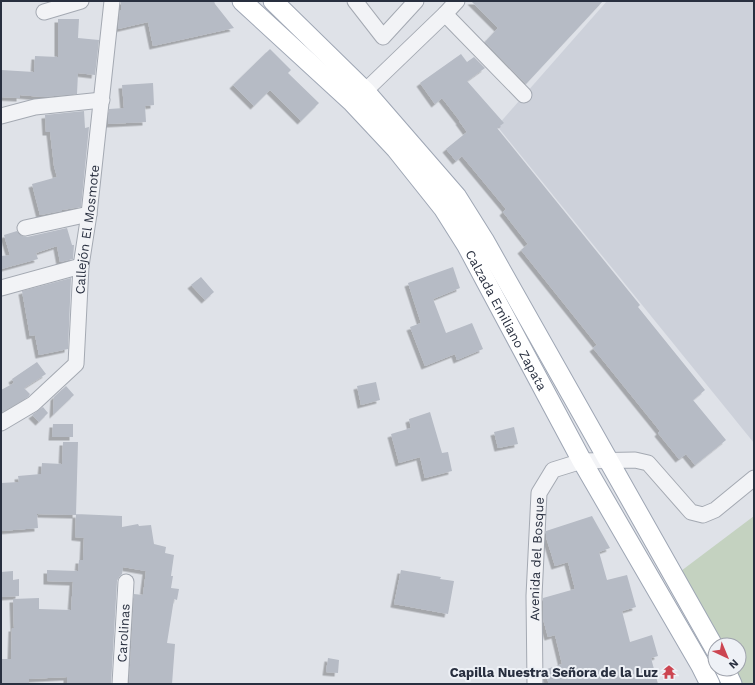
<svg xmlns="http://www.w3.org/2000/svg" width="755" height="685" font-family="'Work Sans',sans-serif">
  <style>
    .built { fill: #cdd1da }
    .green { fill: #c4d2c0 }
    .building { fill: #b6bbc5; filter: url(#shadow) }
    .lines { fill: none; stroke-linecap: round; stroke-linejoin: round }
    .minor-casing { stroke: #a4a9b2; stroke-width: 17 }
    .major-casing { stroke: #9ea6b4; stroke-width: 21 }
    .minor { stroke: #f2f3f6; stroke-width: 15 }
    .major { stroke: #fff; stroke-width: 19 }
    .labels { text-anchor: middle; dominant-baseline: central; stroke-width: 4; stroke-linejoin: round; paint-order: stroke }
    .street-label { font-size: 13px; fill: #282f3f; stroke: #eef1f6 }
    .poi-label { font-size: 13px; font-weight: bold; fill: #282f3f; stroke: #eef1f6; text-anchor: end }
  </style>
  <defs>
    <filter id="shadow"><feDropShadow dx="-3.5" dy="3.5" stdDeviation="0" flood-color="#0004"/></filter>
  </defs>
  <rect width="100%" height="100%" fill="#dfe2e8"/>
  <!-- built -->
  <path class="built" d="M607 1H754V443L497 126Z"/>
  <!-- green -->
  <path class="green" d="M754 516V684H743L735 669H739V645H722L681 571Z"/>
  <!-- building -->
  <path class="building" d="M121 1H214L215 4 234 28 153 46 148 22 118 29 120 10H121Z
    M471 1H603L526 84 485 42 498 28Z
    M58 19H79L78 38 99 40 95 75 78 73 77 94 43 97 20 95V98L1 97V70L34 72 35 56 58 57Z
    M270 49 291 70 288 73 319 103 301 121 270 90 254 106 233 85Z
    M461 54 467 62 474 57 485 68 467 81 504 123 497 128 640 305 638 307 705 390 693 400 726 440 695 465 686 454 679 459 658 433 660 431 593 348 597 345 521 250 528 244 503 212 506 209 462 156 456 161 446 149 467 132 459 121H460L442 98 435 104 420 83Z
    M153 83 154 105 145 106 146 122 108 124 109 109 124 108 122 85Z
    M84 111 85 128 89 127 81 207 62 210V211L40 215 32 184 57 177 54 166 50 132H46L45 115Z
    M67 228 72 245H74L73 259 60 262 57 246 36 253 38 259 1 269V256L10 255 4 235 17 231 22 236 27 237Z
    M453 267 460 288 433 299 446 333 472 323 483 349 457 360 455 354 425 366 410 327 421 323 408 283Z
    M201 277 214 292 205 300 191 285Z
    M71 278 68 349 39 355 35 335 30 336 22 291Z
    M37 362 46 374 24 388 30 394 28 397 1 413V390L14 383 12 379Z
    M376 382 380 400 361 405 357 386Z
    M66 386 74 395 53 415 54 397Z
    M43 407 48 413 39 422 32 415Z
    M430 412 442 453 448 452 452 471 425 478 420 457 399 463 391 434 411 428 409 419Z
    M53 424H73V437H52Z
    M514 427 518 444 498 448 494 432Z
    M63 442H78L76 515 37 514 38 528 1 531V483L19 482 18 476 41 474 42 463 62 464Z
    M76 514 122 516V527L138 524 139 526 151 525 154 544 166 547 165 553 174 555 171 576H173L171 588 179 589 177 600 174 599 167 643 175 644 172 684H129L134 594 143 595 146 571 123 567 122 574 119 577 117 581 111 684H67V677L29 679V684H1V659H11L12 628H14L13 599 39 598V609L71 610 73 582 47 581V570L78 571 79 560H83L84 538 75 537Z
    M592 516 610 548 599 552 607 580 627 575 636 607 622 611 630 642 652 635 658 656 651 658 658 684H549L544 670 562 664 555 635 548 637 543 619V598L575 589 568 562 555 566 546 537V531Z
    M401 570 441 577 440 579 454 581 448 614 394 604Z
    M13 571V580L19 579V596L1 597V572Z
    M328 658 339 660 338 673 326 672Z"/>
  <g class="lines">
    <defs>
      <g id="minor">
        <path d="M355 1 383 37 416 1"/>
        <path d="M44 12 81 1"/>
        <path d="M445 14 457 1"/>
        <path d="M365 91 445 14 524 95"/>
        <path d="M1 116 35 107 102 100"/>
        <path d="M25 228 89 214"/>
        <path d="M1 288 81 266"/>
        <path id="s1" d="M1 423 33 404 76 364 81 266 89 214 112 1"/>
        <path id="s2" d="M120 684 126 582"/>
        <path id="s3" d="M535 684 534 596 539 493 553 470 582 461 635 460 648 463 691 512 703 515 715 510 754 478"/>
      </g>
      <g id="major">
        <path id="s4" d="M242 1 352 102 396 149 443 208 467 246 582 461 701 666 710 684"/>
        <path d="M273 1 365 91 457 197 484 240 715 649"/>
        <path d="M725 669 732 684"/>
      </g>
    </defs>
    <!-- minor casing -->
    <use href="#minor" class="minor-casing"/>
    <!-- major casing -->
    <use href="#major" class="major-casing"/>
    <!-- minor -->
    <use href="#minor" class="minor"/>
    <!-- major -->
    <use href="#major" class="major"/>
  </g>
  <!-- icons -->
  <defs>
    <symbol id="temple-bare" viewBox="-9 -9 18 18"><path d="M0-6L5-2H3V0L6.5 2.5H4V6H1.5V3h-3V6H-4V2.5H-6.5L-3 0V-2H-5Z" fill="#cc4551" stroke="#eef1f6" stroke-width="2.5" paint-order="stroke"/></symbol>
  </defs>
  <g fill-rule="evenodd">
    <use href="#temple-bare" x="659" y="662" width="20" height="20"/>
  </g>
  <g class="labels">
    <!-- street labels -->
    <g class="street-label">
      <text stroke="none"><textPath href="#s1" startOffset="231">Callejón El Mosmote</textPath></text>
      <text stroke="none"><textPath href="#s4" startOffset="418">Calzada Emiliano Zapata</textPath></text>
      <text stroke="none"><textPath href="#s3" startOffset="125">Avenida del Bosque</textPath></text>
      <text stroke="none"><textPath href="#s2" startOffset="51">Carolinas</textPath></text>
    </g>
    <!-- poi labels -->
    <g class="poi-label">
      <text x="658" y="672">Capilla Nuestra Señora de la Luz</text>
    </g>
  </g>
  <!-- border -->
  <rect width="755" height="685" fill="none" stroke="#282f3f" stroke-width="4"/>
  <!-- north arrow -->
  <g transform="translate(727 657) rotate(136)"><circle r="19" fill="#eef1f6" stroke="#9fa3ad"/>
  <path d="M0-3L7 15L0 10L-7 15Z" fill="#cc4551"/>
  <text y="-6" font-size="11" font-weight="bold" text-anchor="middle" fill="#282f3f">N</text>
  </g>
</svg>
